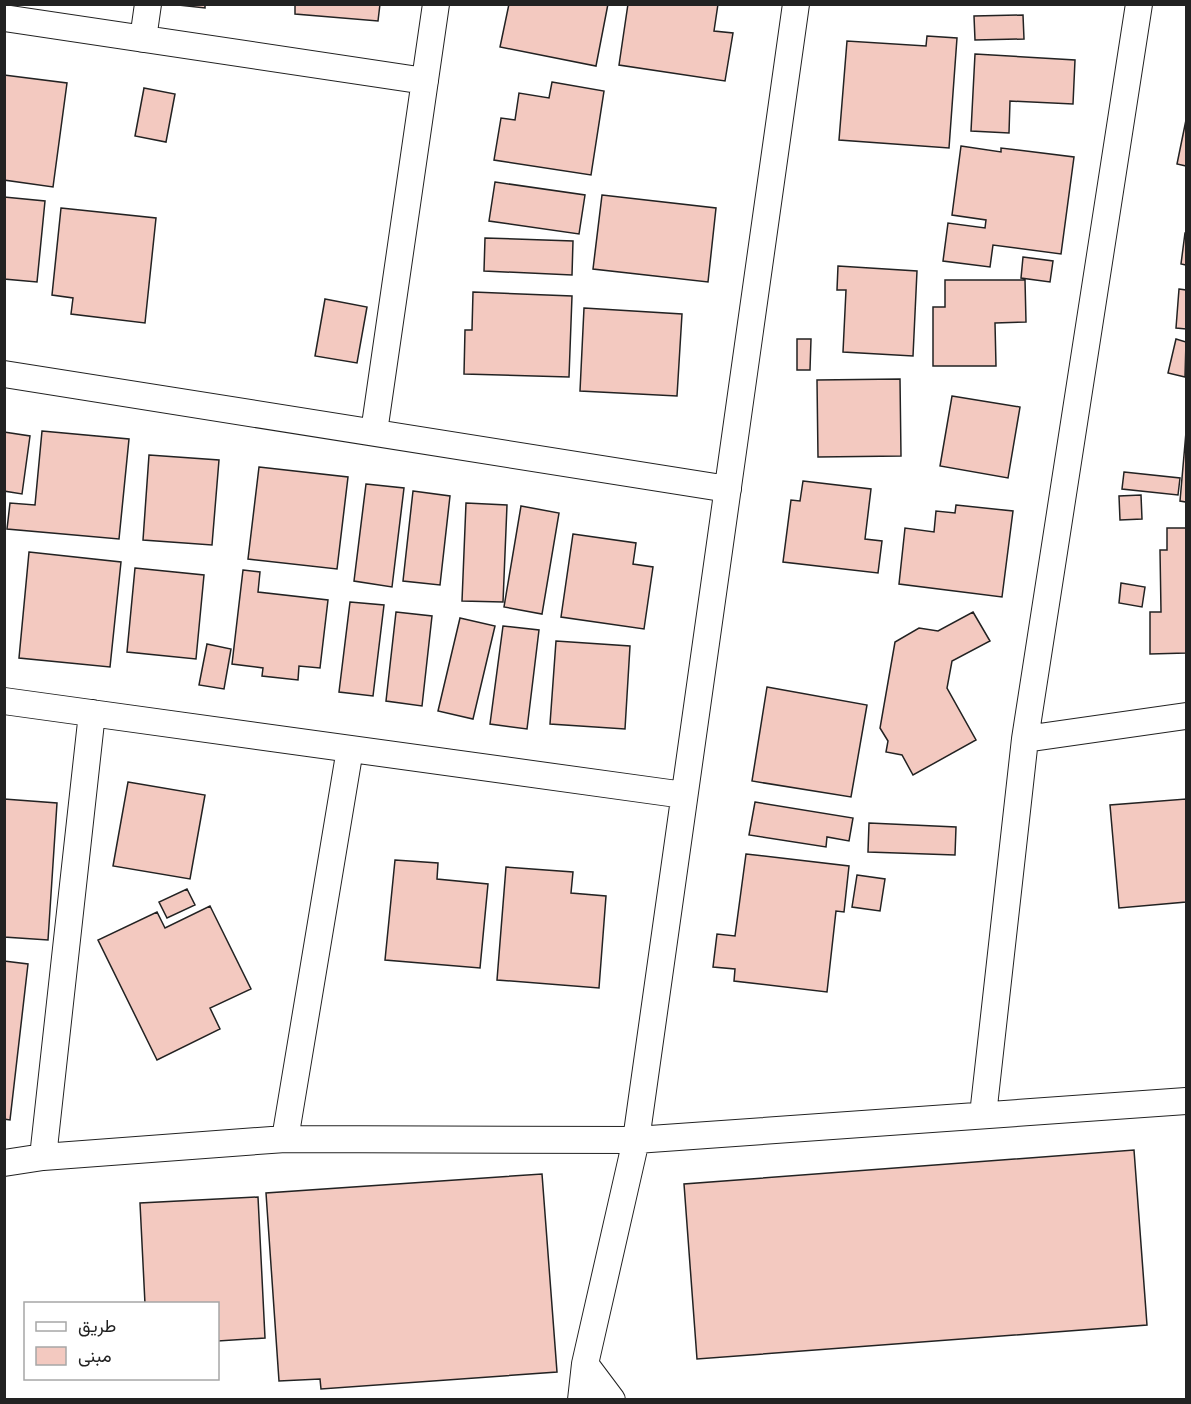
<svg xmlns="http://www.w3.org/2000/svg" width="1191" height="1404" font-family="'Sofia Sans Condensed',Vazirmatn,sans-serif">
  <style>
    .building { fill: #f3c9c0; stroke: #222; stroke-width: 1.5 }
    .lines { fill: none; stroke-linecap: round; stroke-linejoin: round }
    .street-casing { stroke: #222; stroke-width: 28 }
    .street { stroke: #fff; stroke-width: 26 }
  </style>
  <rect width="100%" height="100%" fill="#fff"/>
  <!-- building -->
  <path class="building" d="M169 4H205V8Z
    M295 4H380L378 21 295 14Z
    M509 4H608L596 66 500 47Z
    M628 4H718L714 31 733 33 725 81 619 65Z
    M1023 15 1024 39 975 40 974 16Z
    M927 36 957 38 949 148 839 140 847 41 926 46Z
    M975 54 1075 60 1073 104 1010 101 1009 133 971 131Z
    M4 75 67 83 53 187 4 180Z
    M552 82 604 91 591 175 494 160 501 118 515 120 519 93 549 98Z
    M144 88 175 94 166 142 135 136Z
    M1186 120V166L1177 164Z
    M961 146 1001 152V148L1074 157 1061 254 993 245 990 267 943 261 948 223 985 228 986 220 952 215Z
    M495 182 585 195 579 234 489 221Z
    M602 195 716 208 708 282 593 269Z
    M4 197 45 201 37 282 4 279Z
    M61 208 156 218 145 323 71 314 73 298 52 295Z
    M1185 233H1186V265L1181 264Z
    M485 238 573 241 572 275 484 271Z
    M1023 257 1053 261 1050 282 1021 278Z
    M838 266 917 271 913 356 843 352 846 290H837Z
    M945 280H1025L1026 322 995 323 996 366H933V307H945Z
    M1179 289 1186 290V329L1176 328Z
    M473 292 572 296 569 377 464 374 465 330H472Z
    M325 299 367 307 357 363 315 356Z
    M584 308 682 314 677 396 580 391Z
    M797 339H811L810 370H797Z
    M1176 339 1186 342 1185 377 1168 373Z
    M900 379 901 456 818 457 817 380Z
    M952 396 1020 407 1008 478 940 466Z
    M42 431 129 439 119 539 7 529 10 503 35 505Z
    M4 432 30 436 22 494 4 491Z
    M1186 432V502L1180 501Z
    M149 455 219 460 212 545 143 540Z
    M259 467 348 477 337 569 248 559Z
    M1124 472 1180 478 1178 495 1122 489Z
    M803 481 871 489 865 539 882 541 878 573 783 562 791 500 800 501Z
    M366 484 404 488 392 587 354 581Z
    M413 491 450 496 440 585 403 581Z
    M1141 495 1142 519 1120 520 1119 496Z
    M466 503 507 505 503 602 462 601Z
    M956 505 1013 511 1002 597 899 584 905 528 934 532 936 511 955 513Z
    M521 506 559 513 542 614 504 607Z
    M1167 528H1186V653L1150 654V612H1161L1160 550H1167Z
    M573 534 636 543 633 564 653 567 644 629 561 617Z
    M29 552 121 562 110 667 19 658Z
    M135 568 204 575 196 659 127 652Z
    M243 570 260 572 258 592 328 600 320 668 299 666 298 680 262 676 263 668 232 664Z
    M1121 583 1145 587 1142 607 1119 603Z
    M350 602 384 605 373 696 339 692Z
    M396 612 432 616 422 706 386 701Z
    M973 612 990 641 952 661 947 688 976 740 913 775 902 755 886 752 888 741 880 728 895 642 919 628 938 631Z
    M460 618 495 626 473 719 438 711Z
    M503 626 539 630 527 729 490 724Z
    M556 641 630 646 625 729 550 724Z
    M207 644 231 649 224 689 199 685Z
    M767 687 867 705 851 797 752 781Z
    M128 782 205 795 190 879 113 866Z
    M4 799 57 803 48 940 4 937Z
    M1186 799V902L1119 908 1110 805Z
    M755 802 853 818 849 841 827 837 826 847 749 835Z
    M869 823 956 827 955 855 868 852Z
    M746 854 849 866 844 912 836 911 827 992 734 981 735 969 713 967 717 934 735 936Z
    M395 860 438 863 437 879 488 884 480 968 385 960Z
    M506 867 573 872 571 893 606 896 599 988 497 980Z
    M857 875 885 879 880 911 852 907Z
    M187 889 195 905 167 918 159 902Z
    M210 906 251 989 210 1008 220 1029 157 1060 98 940 157 912 165 928Z
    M4 961 28 964 10 1120 4 1119Z
    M1134 1150 1147 1325 697 1359 684 1184Z
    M542 1174 557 1372 321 1389 320 1379 279 1381 266 1193Z
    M258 1197 265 1338 218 1341V1304H145L140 1203Z"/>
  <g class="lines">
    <defs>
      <path id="street" d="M4 18 425 81
        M143 39 148 4
        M4 374 728 489
        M374 432 436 4
        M4 701 684 795
        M1025 739 1186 716
        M983 1115 1025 739 1139 4
        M285 1139 350 749
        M43 1157 92 713
        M4 1163 43 1157 285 1139 636 1140 1186 1101
        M585 1364 612 1400
        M581 1400 585 1364 636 1140 796 4"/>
    </defs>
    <!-- street casing -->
    <use href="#street" class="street-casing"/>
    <!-- street -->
    <use href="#street" class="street"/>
  </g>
  <!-- border -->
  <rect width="1191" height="1404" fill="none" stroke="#222222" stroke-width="12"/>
  <!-- legend -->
  <rect x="24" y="1302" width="195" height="78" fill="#ffffff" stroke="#a7a7a7" stroke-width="1.5"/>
  <rect x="36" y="1322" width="30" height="9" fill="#ffffff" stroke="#a7a7a7" stroke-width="1.5"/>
  <text x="78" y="1332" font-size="18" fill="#222222">طريق</text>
  <rect x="36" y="1347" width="30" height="18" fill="#f3c9c0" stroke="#a7a7a7" stroke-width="1.5"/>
  <text x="78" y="1362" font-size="18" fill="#222222">مبنى</text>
</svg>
